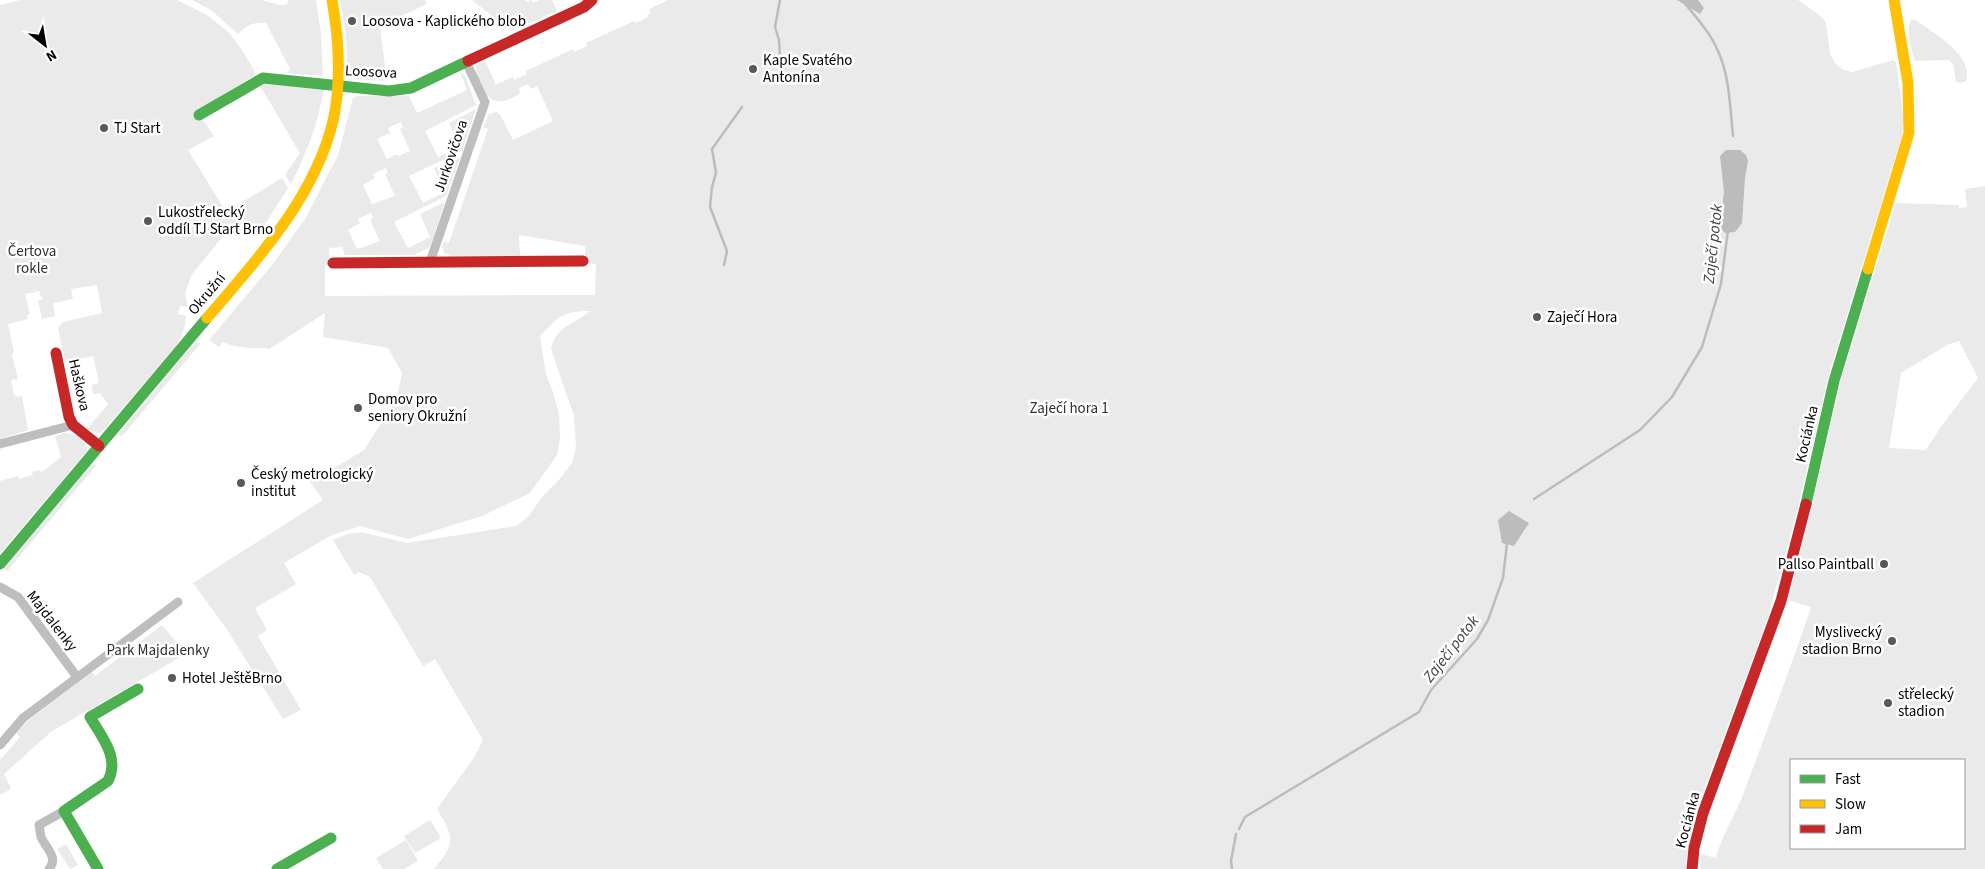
<svg xmlns="http://www.w3.org/2000/svg" width="1985" height="869" font-family="'Source Sans 3',sans-serif">
  <style>
    .green { fill: #eaeaea; fill-rule: evenodd }
    .water { fill: #bcbcbc }
    .lines { fill: none; stroke-linecap: round; stroke-linejoin: round }
    .stream { stroke: #bcbcbc; stroke-width: 2.5 }
    .street { stroke: #bebebe; stroke-width: 9 }
    .fast { stroke: #4caf50; stroke-width: 11 }
    .slow { stroke: #ffc107; stroke-width: 11 }
    .jam { stroke: #c62828; stroke-width: 11 }
    .poi-dot { fill: #595959; stroke: #fff; stroke-width: 2 }
    .labels { text-anchor: middle; dominant-baseline: central; stroke-width: 5; stroke-linejoin: round; paint-order: stroke }
    .poi-label { font-size: 15px; fill: #000; stroke: #fff; text-anchor: start }
    .street-label { font-size: 15px; fill: #000; stroke: #fff }
    .park-label { font-size: 15px; fill: #2f2f2f; stroke: #fff }
    .water-label { font-size: 16px; font-style: italic; fill: #404040; stroke: #fff }
  </style>
  <rect width="100%" height="100%" fill="#fff"/>
  <!-- green -->
  <path class="green" d="M20 0H177L207 15 228 32 238 44 254 70V76L197 111 214 136 188 150 226 212 282 178 288 188 260 232 225 234 192 274 185 293 188 307 180 306 178 314 186 316 184 329 177 345 101 433H96L87 429 108 404 100 393 93 394 92 385 99 383 93 356 65 362 58 328 63 322 102 313 97 285 71 289 73 299 53 303 55 316 42 319 38 300 43 299 39 294 41 291 25 294 30 314 27 315 28 319 8 324 14 352 12 355 18 379 11 380 14 395 18 397 22 396 28 430 0 439V5Z
    M192 0H262L279 5 287 4 288 0H316L321 34 323 76 287 73 290 69 266 23C253 22 247 25 238 34L211 10Z
    M340 0H425L427 4 380 26 386 74 383 81 355 79 348 72 345 27Z
    M472 0H525L526 2 532 0 533 3 539 0H552L557 11 511 31Z
    M668 0H1798L1822 17 1826 23 1830 53 1835 63 1843 70 1852 72 1893 60 1896 62 1904 121 1902 135 1829 374 1797 511 1767 620 1702 795 1693 827 1687 855 1686 869H434C456 843 454 837 437 809L473 759 483 740 435 659 423 666 370 577 359 572 354 575 333 540 347 534 361 532 407 543 516 526 529 516 542 497 558 481 572 463 576 447 574 416 551 349C558 323 574 326 590 311 563 311 558 317 540 336L546 375 552 389 559 414 560 439 557 455 530 493 482 516 408 539 360 526 330 536 284 563 296 584 255 608 267 630 258 636 301 710 283 719 226 628 193 583 323 500 308 479 336 467 364 450 397 398 402 373 388 348 323 337 325 313 268 350V348H248L234 346 222 342 219 347 209 340 272 265 305 219 338 155 353 98 358 96H409L417 113 467 90 460 72 465 76 476 105 425 131 438 157 460 147 449 123 476 109 462 151 409 176 423 203 445 192 434 168 460 158 446 196 394 222 408 248 430 237 420 214 445 202 430 247 414 255H345L342 247 329 248V265H325V296L595 295 596 264 585 263V246L519 235 520 256H451L444 253 442 246 444 241 449 243 488 129 483 127 489 114 497 112 501 116 513 140 553 121 537 86 531 89 528 84 519 88 520 93C514 97 505 103 497 101 484 99 475 77 476 65L485 61 495 82V85L513 77 514 80 527 74 526 71 573 49 574 52 587 46 586 43 634 21 636 23 648 17 647 15 651 13 649 9ZM401 122 403 128 400 129 410 151 398 156 397 154 387 159 377 139 390 133 388 128ZM386 168 388 173 385 174 395 196 372 204 363 185 375 178 373 174ZM371 213 373 218 370 220 380 241 357 249 348 230 360 223 358 219Z
    M1911 20H1916C1933 33 1974 55 1966 81L1961 83 1956 82 1953 64 1949 60 1915 61C1912 50 1905 31 1911 20Z
    M259 84 324 88C318 123 307 153 291 184L285 175 300 153Z
    M1985 186V869H1700L1701 854 1716 858C1721 836 1735 816 1743 795 1766 732 1790 670 1811 607L1788 600 1804 539 1841 379 1896 203 1959 205V208L1967 207 1965 189ZM1959 341 1978 378 1940 428 1926 450 1889 448 1901 373 1947 345ZM1791 760H1964V848H1791Z
    M198 342 201 343 123 435 121 436 118 434 194 344Z
    M64 433C76 433 81 438 87 447V451L0 553V481L18 476 19 479 33 475 32 472 39 470 42 472 61 457 55 436Z
    M92 464 96 466 7 571 3 568Z
    M162 625 186 654 52 731 4 774 11 789 0 795V760L20 737 16 733 30 719 92 672 95 676Z
    M430 820 441 838 415 853 404 836Z
    M406 840 418 861 404 869H383L376 858Z
    M66 844 78 865 70 869 57 849Z"/>
  <!-- water -->
  <path class="water" d="M1677 0H1698L1704 8 1700 14Z
    M1726 150H1740L1746 155 1748 161 1745 178 1742 223 1735 232 1725 233 1722 230 1720 222 1724 192 1720 156Z
    M1509 511 1529 523 1514 546 1502 543 1498 520Z"/>
  <g class="lines">
    <!-- stream -->
    <path class="stream" d="M1682 0C1695 16 1710 32 1718 51 1730 77 1730 109 1733 136
      M770 57 780 56 779 40 775 27 780 0
      M724 265 727 251 710 207 712 187 716 173 712 149 742 107
      M1534 499 1640 430 1672 397 1702 347 1721 284 1728 230
      M1239 829 1245 817 1419 712 1431 690 1477 639 1488 620 1503 578 1507 543
      M1232 869 1231 861 1236 834"/>
    <!-- street -->
    <path class="street" d="M430 262 485 102 466 62
      M0 444 73 425
      M0 587 18 597 77 677
      M0 745 23 718 178 602
      M49 869C59 858 46 848 41 837 40 833 40 829 39 825L64 811"/>
    <!-- fast -->
    <path class="fast" d="M199 115 263 78 389 91 411 88 468 61
      M1806 504 1834 381 1868 269
      M0 564 207 318
      M98 869 64 811 108 781C120 758 102 737 90 717L138 689
      M277 869 331 838"/>
    <!-- slow -->
    <path class="slow" d="M1868 269 1909 133 1908 83 1894 0
      M207 318C257 260 315 197 333 121 342 81 339 40 332 0"/>
    <!-- jam -->
    <path class="jam" d="M468 61 584 7 592 0
      M333 263 583 261
      M56 353 69 417 73 425 99 446
      M1692 869 1694 848 1703 813 1781 601 1806 504"/>
  </g>
  <!-- markers -->
  <g class="poi-dot">
    <circle cx="352" cy="21" r="5"/>
    <circle cx="753" cy="69" r="5"/>
    <circle cx="104" cy="128" r="5"/>
    <circle cx="148" cy="221" r="5"/>
    <circle cx="1537" cy="317" r="5"/>
    <circle cx="358" cy="408" r="5"/>
    <circle cx="241" cy="483" r="5"/>
    <circle cx="1884" cy="564" r="5"/>
    <circle cx="1892" cy="641" r="5"/>
    <circle cx="172" cy="678" r="5"/>
    <circle cx="1888" cy="703" r="5"/>
  </g>
  <g class="labels">
    <!-- poi labels -->
    <g class="poi-label">
      <text x="362" y="21">Loosova - Kaplického blob</text>
      <text x="763" y="60">Kaple Svatého<tspan x="763" dy="17">Antonína</tspan></text>
      <text x="114" y="128">TJ Start</text>
      <text x="158" y="212">Lukostřelecký<tspan x="158" dy="17">oddíl TJ Start Brno</tspan></text>
      <text x="1547" y="317">Zaječí Hora</text>
      <text x="368" y="399">Domov pro<tspan x="368" dy="17">seniory Okružní</tspan></text>
      <text x="251" y="474">Český metrologický<tspan x="251" dy="17">institut</tspan></text>
      <text x="1874" y="564" text-anchor="end">Pallso Paintball</text>
      <text x="1882" y="632" text-anchor="end">Myslivecký<tspan x="1882" dy="17">stadion Brno</tspan></text>
      <text x="182" y="678">Hotel JeštěBrno</text>
      <text x="1898" y="694">střelecký<tspan x="1898" dy="17">stadion</tspan></text>
    </g>
    <!-- street labels -->
    <g class="street-label">
      <text transform="translate(371 72) rotate(3)">Loosova</text>
      <text transform="translate(451 156) rotate(-71)">Jurkovičova</text>
      <text transform="translate(207 294) rotate(-50)">Okružní</text>
      <text transform="translate(79 385) rotate(77)">Haškova</text>
      <text transform="translate(1807 434) rotate(-77)">Kociánka</text>
      <text transform="translate(52 621) rotate(52)">Majdalenky</text>
      <text transform="translate(1688 820) rotate(-75)">Kociánka</text>
    </g>
    <!-- park labels -->
    <g class="park-label">
      <text x="32" y="251">Čertova<tspan x="32" dy="17">rokle</tspan></text>
      <text x="1069" y="408">Zaječí hora 1</text>
      <text x="158" y="650">Park Majdalenky</text>
    </g>
    <!-- water labels -->
    <g class="water-label">
      <text transform="translate(1713 244) rotate(-84)">Zaječí potok</text>
      <text transform="translate(1451 649) rotate(-52)">Zaječí potok</text>
    </g>
  </g>
  <!-- legend -->
  <rect x="1790" y="759" width="175" height="90" fill="#ffffff" stroke="#999999"/>
  <rect x="1800" y="775" width="25" height="8" fill="#4caf50" stroke="#999999"/>
  <text x="1835" y="784" font-size="15" fill="#000000">Fast</text>
  <rect x="1800" y="800" width="25" height="8" fill="#ffc107" stroke="#999999"/>
  <text x="1835" y="809" font-size="15" fill="#000000">Slow</text>
  <rect x="1800" y="825" width="25" height="8" fill="#c62828" stroke="#999999"/>
  <text x="1835" y="834" font-size="15" fill="#000000">Jam</text>
  <!-- north arrow -->
  <g transform="translate(45 45) rotate(149)" stroke="#ffffff" stroke-width="4" paint-order="stroke">
  <path d="M0-4L9 19L0 12L-9 19Z" fill="#000000"/>
  <text y="-8" font-size="14" font-weight="bold" text-anchor="middle" fill="#000000">N</text>
  </g>
</svg>
